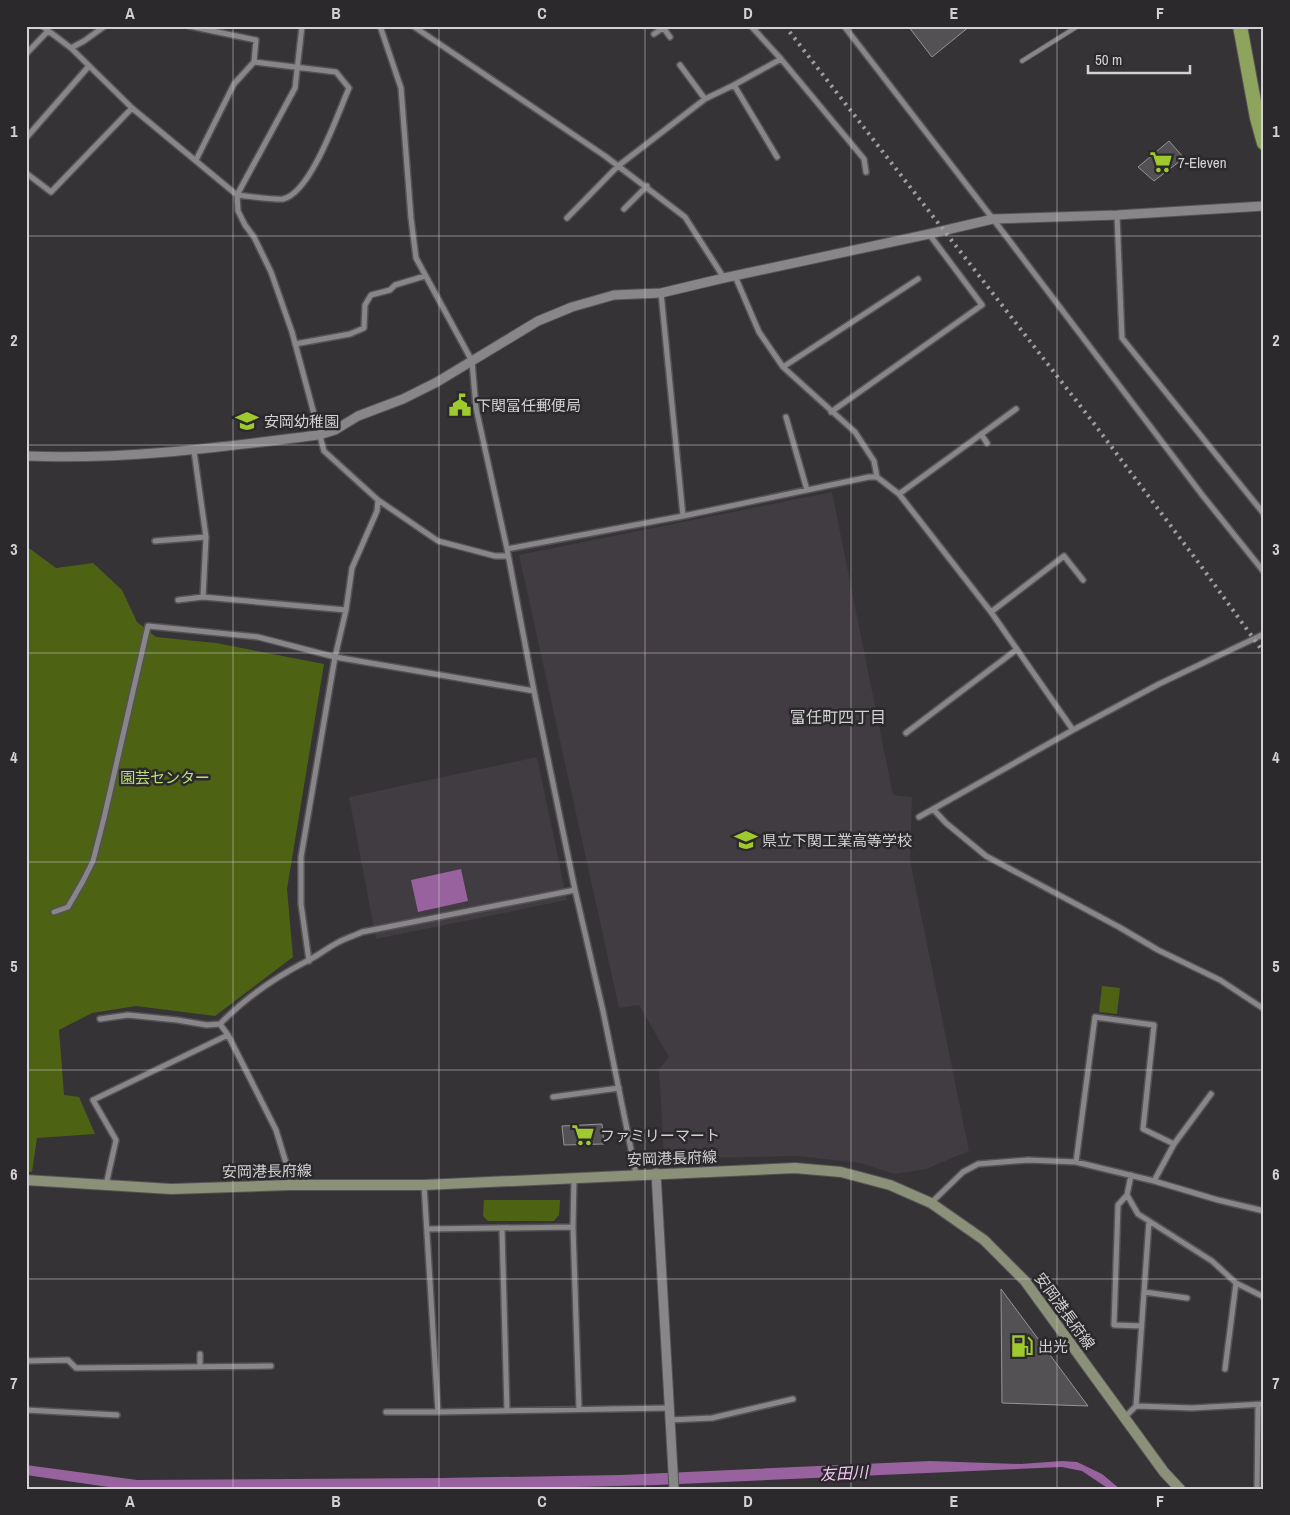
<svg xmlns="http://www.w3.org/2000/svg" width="1290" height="1515" font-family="'Archivo Narrow','Noto Sans JP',sans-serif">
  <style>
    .built { fill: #413b42 }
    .green { fill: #4d6313 }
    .water { fill: #97629d }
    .building { fill: #535153; stroke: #969496 }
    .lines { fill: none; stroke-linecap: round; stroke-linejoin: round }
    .service-casing { stroke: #545254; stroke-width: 6 }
    .minor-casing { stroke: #545254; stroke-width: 8 }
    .tertiary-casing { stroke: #545254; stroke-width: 11 }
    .secondary-casing { stroke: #545254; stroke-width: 12 }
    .trunk-casing { stroke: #545254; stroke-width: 16 }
    .service { stroke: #888688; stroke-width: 4 }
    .minor { stroke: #888688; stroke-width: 5 }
    .tertiary { stroke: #888688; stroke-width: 9 }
    .secondary { stroke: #8a9178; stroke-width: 10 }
    .trunk { stroke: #8da35e; stroke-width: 14 }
    .rail { stroke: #9f9d9f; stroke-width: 4; stroke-dasharray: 2.5 5; stroke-linecap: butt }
    .grid { fill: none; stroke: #d3d2d3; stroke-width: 1; stroke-opacity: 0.55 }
    .labels { text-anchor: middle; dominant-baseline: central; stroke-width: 5; stroke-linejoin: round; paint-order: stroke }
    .poi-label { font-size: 15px; fill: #d3d2d3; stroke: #2b292b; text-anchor: start }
    .park-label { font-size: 15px; fill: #bddf77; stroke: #2b292b }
    .street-label { font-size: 15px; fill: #d3d2d3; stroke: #2b292b }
    .neighbourhood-label { font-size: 16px; fill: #d3d2d3; stroke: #2b292b }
    .water-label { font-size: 16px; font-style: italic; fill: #f3c5f7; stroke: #2b292b }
    .neatline { fill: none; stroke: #d3d2d3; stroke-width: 2 }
    .grid-label { font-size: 16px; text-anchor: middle; font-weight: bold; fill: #d3d2d3 }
  </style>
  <rect width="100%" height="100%" fill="#353335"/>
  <!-- built -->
  <path class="built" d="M832 492 893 795 912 797 910 860 969 1151 926 1169 895 1174 860 1163 797 1156 664 1159 659 1069 669 1057 639 1005 619 1008 519 555Z
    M537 757 567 900 376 939 349 797Z"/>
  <!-- green -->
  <path class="green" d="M26 546 56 568 93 563 122 590 137 622 156 637 216 643 324 664 287 889 293 957 215 1016 136 1006 92 1013 59 1030 64 1095 79 1097 95 1134 37 1138 32 1172 26 1171Z
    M1102 986 1120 988 1117 1014 1099 1012Z
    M484 1200H560L559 1215 554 1221H488L483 1216Z"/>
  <!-- water -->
  <path class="water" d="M461 869 468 901 418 912 411 880Z
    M930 1461 1021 1464 1062 1461 1077 1462 1102 1474 1120 1489H1109L1082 1471 1062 1467 657 1485 500 1489 115 1488 26 1475V1465L137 1480 441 1478 621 1475Z"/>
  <!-- building -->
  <path class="building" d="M908 26H970L932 57Z
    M1169 141 1184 158 1154 181 1138 167Z
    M602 1124 604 1144 564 1145 562 1126Z
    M1001 1289 1088 1406 1002 1403Z"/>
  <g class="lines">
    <defs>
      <path id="service" d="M1022 61 1078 26"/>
      <path id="minor" d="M42 26 71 48 132 108 237 195 238 211 245 225 254 237 271 272 292 332 324 451 378 500 438 541 495 556H508
        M189 26 256 40 254 62
        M380 26 401 88 411 218 416 258 472 361 476 408 507 549 534 691 575 890 603 1011 636 1174
        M413 26 605 156 685 217 724 278
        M662 26 670 37
        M844 26 993 219 1203 496 1264 572
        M654 34 663 28
        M71 48 84 41 105 26
        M26 54 48 31
        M781 59 864 159 866 172
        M680 65 705 99
        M734 85 777 157
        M26 138 89 66
        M196 160 234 84 254 62 336 72 349 88C338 113 311 193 283 199 275 200 247 196 237 195L295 88 302 26
        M26 173 51 192 132 108
        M624 209 647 186
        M1117 215 1122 338 1264 514
        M567 218 618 166 705 99 734 85 781 59 751 26
        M735 276 759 332 783 367 855 432 874 461 877 477
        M661 293 683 516
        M295 344 350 334 364 328 365 305 371 295 390 290 395 285 425 276
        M783 367 918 279
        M831 412 982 305 929 234
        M786 417 807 490
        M981 434 987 443
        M194 451 206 537 203 597
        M899 494 1016 409
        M155 541 206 537
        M507 549 683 516 869 477H877L899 494 991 612 1073 730
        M178 600 203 597 346 610
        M991 612 1064 556 1083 580
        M906 733 1016 650
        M933 809 946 823 986 856 1119 927 1158 950 1220 980 1264 1009
        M919 817 1073 730 1159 684 1264 634
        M54 912 68 907 83 881 93 861 104 818 148 626 258 637 335 657 534 691
        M309 961 301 904V857L335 657 346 610 352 568 377 511 378 500
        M100 1019 128 1015 177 1020 207 1025 220 1024C246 997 274 978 307 961 318 956 327 948 337 943 345 938 354 936 362 932L575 890
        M228 1035 276 1130 290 1176V1185
        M553 1097 619 1088
        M1076 1162 1095 1017 1154 1025 1143 1129 1174 1144
        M1131 1175 1127 1195 1138 1214 1212 1261 1236 1283 1264 1297
        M574 1178 573 1227 579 1409
        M1154 1181 1174 1144 1211 1094
        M106 1185 116 1140 93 1100 228 1035 220 1024
        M424 1185 438 1412
        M1127 1195 1118 1205 1114 1325 1142 1326
        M931 1203 963 1172 978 1164 1028 1160 1076 1162 1154 1181 1218 1200 1264 1211
        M427 1229 573 1227
        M502 1229 507 1411
        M1144 1292 1187 1298
        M200 1354V1367
        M26 1361 68 1360 76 1368 271 1366
        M1225 1369 1236 1283
        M1136 1406 1149 1221
        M26 1410 117 1415
        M386 1412H438L669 1408
        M1125 1417 1136 1406 1192 1408 1264 1404
        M670 1420 712 1418 793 1399
        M1257 1489 1258 1405"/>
      <path id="tertiary" d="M26 456C125 460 222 447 319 435L335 430 358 416 403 399 437 382 538 321 572 307 614 295 661 293 724 278 929 234 993 219 1117 215 1264 206
        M656 1173 674 1489"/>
      <path id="secondary" d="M26 1180 171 1189 290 1185H424L795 1168 841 1172 890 1185 931 1203 984 1240 1025 1281 1164 1472 1180 1489"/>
      <path id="trunk" d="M1240 26 1257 118 1264 143"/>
    </defs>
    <!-- service casing -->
    <use href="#service" class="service-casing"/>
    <!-- minor casing -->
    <use href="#minor" class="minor-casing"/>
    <!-- tertiary casing -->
    <use href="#tertiary" class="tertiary-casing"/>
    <!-- secondary casing -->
    <use href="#secondary" class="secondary-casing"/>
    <!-- trunk casing -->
    <use href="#trunk" class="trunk-casing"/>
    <!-- service -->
    <use href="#service" class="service"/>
    <!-- minor -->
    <use href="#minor" class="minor"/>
    <!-- tertiary -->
    <use href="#tertiary" class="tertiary"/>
    <!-- secondary -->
    <use href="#secondary" class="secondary"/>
    <!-- trunk -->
    <use href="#trunk" class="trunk"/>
    <!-- rail -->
    <path class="rail" d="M785 26 1092 421 1201 566 1264 653"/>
  </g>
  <!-- grid -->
  <path class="grid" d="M233 26V1489M439 26V1489M645 26V1489M851 26V1489M1057 26V1489M26 236H1264M26 445H1264M26 653H1264M26 862H1264M26 1070H1264M26 1279H1264"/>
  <!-- icons -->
  <defs>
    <symbol id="supermarket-bare" viewBox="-9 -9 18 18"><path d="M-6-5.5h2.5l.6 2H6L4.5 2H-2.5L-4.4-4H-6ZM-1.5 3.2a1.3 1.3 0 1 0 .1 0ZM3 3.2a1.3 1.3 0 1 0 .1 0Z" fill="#9fca2d" stroke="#2b292b" stroke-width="2.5" paint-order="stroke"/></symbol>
    <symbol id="civic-bare" viewBox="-9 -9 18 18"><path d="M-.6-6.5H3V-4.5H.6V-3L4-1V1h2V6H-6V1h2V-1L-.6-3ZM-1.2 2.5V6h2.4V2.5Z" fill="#9fca2d" stroke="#2b292b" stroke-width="2.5" paint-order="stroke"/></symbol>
    <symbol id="school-bare" viewBox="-9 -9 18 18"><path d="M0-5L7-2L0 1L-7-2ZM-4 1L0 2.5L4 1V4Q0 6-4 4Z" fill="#9fca2d" stroke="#2b292b" stroke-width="2.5" paint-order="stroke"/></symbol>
    <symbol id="fuel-bare" viewBox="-9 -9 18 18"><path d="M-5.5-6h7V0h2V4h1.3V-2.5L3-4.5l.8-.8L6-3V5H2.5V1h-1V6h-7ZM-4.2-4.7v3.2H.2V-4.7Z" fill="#9fca2d" stroke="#2b292b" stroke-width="2.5" paint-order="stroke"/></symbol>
  </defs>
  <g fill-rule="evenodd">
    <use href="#supermarket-bare" x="1145" y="146" width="32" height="32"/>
    <use href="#civic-bare" x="444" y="389" width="32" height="32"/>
    <use href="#school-bare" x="231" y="405" width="32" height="32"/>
    <use href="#school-bare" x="730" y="824" width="32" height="32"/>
    <use href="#supermarket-bare" x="567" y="1119" width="32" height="32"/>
    <use href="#fuel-bare" x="1006" y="1330" width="32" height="32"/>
  </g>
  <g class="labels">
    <!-- poi labels -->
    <g class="poi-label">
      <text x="1178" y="162">7-Eleven</text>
      <text x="476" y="405">下関冨任郵便局</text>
      <text x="264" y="421">安岡幼稚園</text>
      <text x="762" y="840">県立下関工業高等学校</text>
      <text x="600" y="1135">ファミリーマート</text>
      <text x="1038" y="1346">出光</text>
    </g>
    <!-- park labels -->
    <g class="park-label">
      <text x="165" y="777">園芸センター</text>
    </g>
    <!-- street labels -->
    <g class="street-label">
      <text transform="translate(672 1158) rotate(-2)">安岡港長府線</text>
      <text transform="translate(267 1171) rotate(-1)">安岡港長府線</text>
      <text transform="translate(1065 1311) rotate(54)">安岡港長府線</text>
    </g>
    <!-- neighbourhood labels -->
    <g class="neighbourhood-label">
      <text x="838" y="717">富任町四丁目</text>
    </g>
    <!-- water labels -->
    <g class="water-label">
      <text transform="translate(844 1473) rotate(-3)">友田川</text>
    </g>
  </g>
  <!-- border -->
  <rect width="1290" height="1515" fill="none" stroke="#2b292b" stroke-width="55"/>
  <!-- scale -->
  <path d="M1088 65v8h102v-8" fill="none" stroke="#d3d2d3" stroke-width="2.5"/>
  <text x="1095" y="65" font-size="15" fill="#d3d2d3" stroke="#2b292b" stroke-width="4" paint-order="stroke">50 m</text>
  <rect x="28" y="28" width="1234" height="1460" class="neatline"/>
  <g class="grid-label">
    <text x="130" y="19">A</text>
    <text x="336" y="19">B</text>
    <text x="542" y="19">C</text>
    <text x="748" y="19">D</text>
    <text x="954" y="19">E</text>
    <text x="1160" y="19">F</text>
    <text x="14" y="137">1</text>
    <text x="1276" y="137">1</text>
    <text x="14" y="346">2</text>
    <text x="1276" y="346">2</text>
    <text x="14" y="555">3</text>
    <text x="1276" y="555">3</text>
    <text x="14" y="763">4</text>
    <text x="1276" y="763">4</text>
    <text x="14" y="972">5</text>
    <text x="1276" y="972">5</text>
    <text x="14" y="1180">6</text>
    <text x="1276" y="1180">6</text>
    <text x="14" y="1389">7</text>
    <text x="1276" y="1389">7</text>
    <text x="130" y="1507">A</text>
    <text x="336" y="1507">B</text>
    <text x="542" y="1507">C</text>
    <text x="748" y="1507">D</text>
    <text x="954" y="1507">E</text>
    <text x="1160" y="1507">F</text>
  </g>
</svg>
